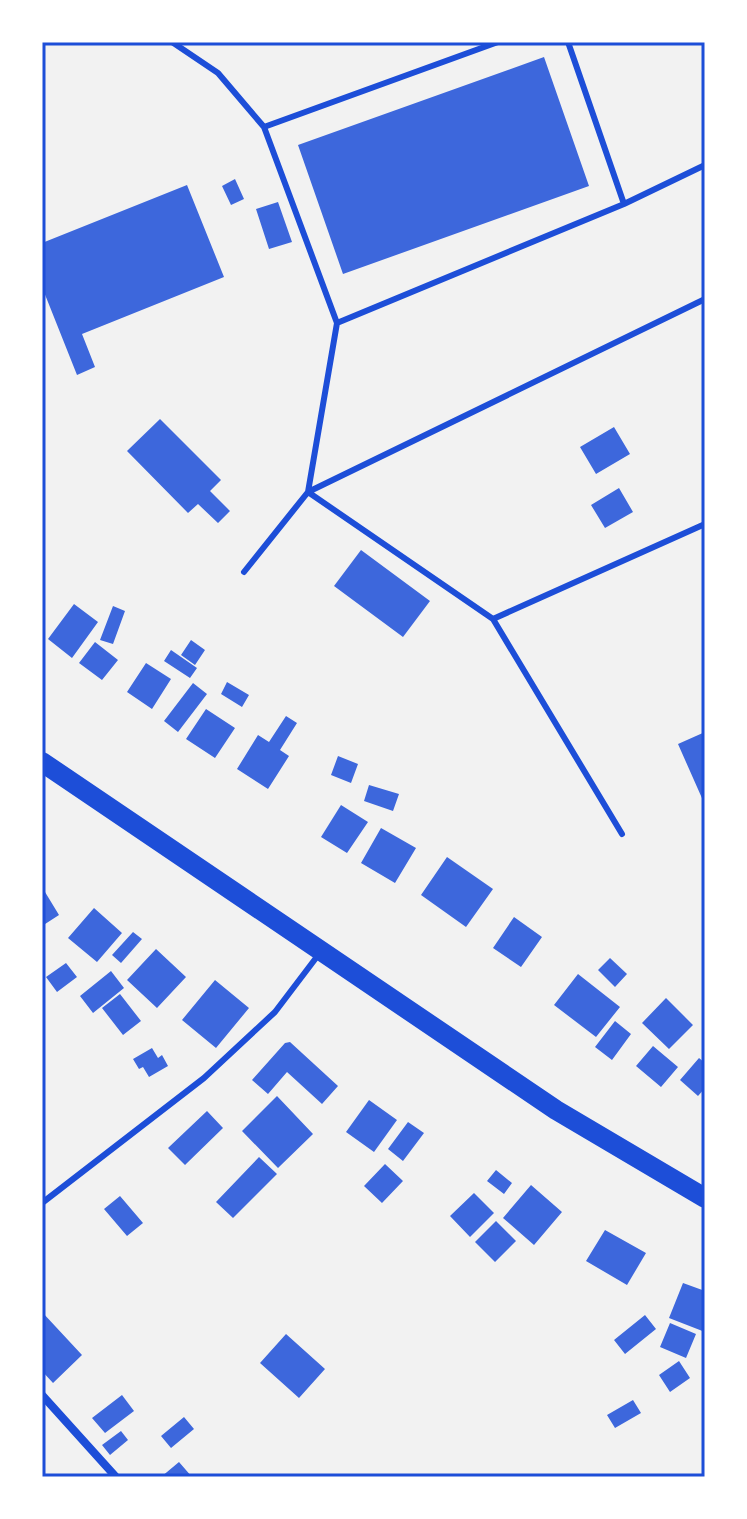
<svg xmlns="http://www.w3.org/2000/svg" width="747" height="1519" font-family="Lato,sans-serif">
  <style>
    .building { fill: #3d67dc }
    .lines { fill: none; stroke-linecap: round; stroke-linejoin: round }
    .service { stroke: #1d4ed8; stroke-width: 6 }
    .minor { stroke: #1d4ed8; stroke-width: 8 }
    .primary { stroke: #1d4ed8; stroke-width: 20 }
    .neatline { fill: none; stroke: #1d4ed8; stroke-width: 3 }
  </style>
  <rect width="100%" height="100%" fill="#f2f2f2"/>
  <!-- building -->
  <path class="building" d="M544 57 589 186 343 274 298 145Z
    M235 179 244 199 231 205 222 186Z
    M187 185 224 277 82 334 95 367 77 375 42 287V243Z
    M278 202 292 242 269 249 256 209Z
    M160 419 221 480 210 491 230 511 218 523 198 504 188 513 127 451Z
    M614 427 630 454 596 474 580 447Z
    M619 488 633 512 605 528 591 505Z
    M361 550 430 601 403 637 334 586Z
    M74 604 98 622 72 658 48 639Z
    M113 606 125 611 113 644 100 640Z
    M191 640 205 650 195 665 181 655Z
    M95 642 118 660 102 680 79 663Z
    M171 650 197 668 190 678 164 661Z
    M146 663 171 679 152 709 127 692Z
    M227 682 249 695 242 707 221 694Z
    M193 683 207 694 178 732 164 721Z
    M206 709 235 728 215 758 186 739Z
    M286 716 297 723 280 750 289 756 268 789 237 769 258 735 269 742Z
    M705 732V805L678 744Z
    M338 756 358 764 351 783 331 775Z
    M369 785 399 794 393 811 364 801Z
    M341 805 368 822 347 853 321 837Z
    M381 828 416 848 395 883 361 863Z
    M447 857 493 889 466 927 421 895Z
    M45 892 59 915 42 926V894Z
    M94 908 122 933 97 962 68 938Z
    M514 917 542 937 521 967 493 948Z
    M133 932 142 939 121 963 112 955Z
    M156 949 186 977 157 1008 127 980Z
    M610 958 627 974 615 987 598 970Z
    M66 963 77 977 57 992 46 977Z
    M111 971 124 988 93 1013 80 996Z
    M578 974 620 1007 596 1037 554 1005Z
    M215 980 249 1008 216 1048 182 1020Z
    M120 994 141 1021 123 1035 102 1008Z
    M666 998 693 1025 669 1049 642 1023Z
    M615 1021 631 1034 612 1060 595 1047Z
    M290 1042 338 1086 322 1104 287 1072 268 1094 252 1080 285 1043Z
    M653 1046 678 1067 661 1087 636 1066Z
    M152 1048 158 1058 162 1055 168 1066 149 1077 143 1067 139 1069 133 1059Z
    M699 1058 705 1063V1088L698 1096 680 1080Z
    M277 1096 313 1134 278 1168 242 1131Z
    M369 1100 397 1120 374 1152 346 1132Z
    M207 1111 223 1128 185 1165 168 1148Z
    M408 1122 424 1133 403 1161 388 1149Z
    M259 1157 277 1174 233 1218 216 1202Z
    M385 1164 403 1181 382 1203 364 1186Z
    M496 1170 512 1183 504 1194 487 1181Z
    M531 1185 562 1212 534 1245 503 1218Z
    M474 1193 494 1213 470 1237 450 1216Z
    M120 1196 143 1223 127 1236 104 1209Z
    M496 1221 516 1241 495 1262 475 1242Z
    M605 1230 646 1253 627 1285 586 1261Z
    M683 1283 705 1291V1332L669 1318Z
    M42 1312 82 1355 53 1383 42 1371Z
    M645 1315 656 1329 625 1354 614 1340Z
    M670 1323 696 1334 686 1358 660 1347Z
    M286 1334 325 1369 299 1398 260 1363Z
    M679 1361 690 1378 670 1392 659 1375Z
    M122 1395 134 1411 105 1433 92 1418Z
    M633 1400 641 1413 615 1428 607 1415Z
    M184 1417 194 1429 171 1448 161 1436Z
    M121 1431 128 1440 110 1455 102 1445Z
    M179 1462 192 1477H161Z"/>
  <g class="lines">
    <!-- service -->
    <path class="service" d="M172 42 218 73 264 127 498 42
      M568 42 624 204
      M264 127 337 323
      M244 572 308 492 705 299
      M493 619 705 524
      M622 834 493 619 308 492 337 323 624 204 705 165
      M42 1203 204 1078 275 1012 319 954"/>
    <!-- minor -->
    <path class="minor" d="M42 1395 116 1477"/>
    <!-- primary -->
    <path class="primary" d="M42 762 556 1110 705 1198"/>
  </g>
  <!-- border -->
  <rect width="747" height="1519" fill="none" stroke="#ffffff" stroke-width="88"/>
  <rect x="44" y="44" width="659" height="1431" class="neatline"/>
</svg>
